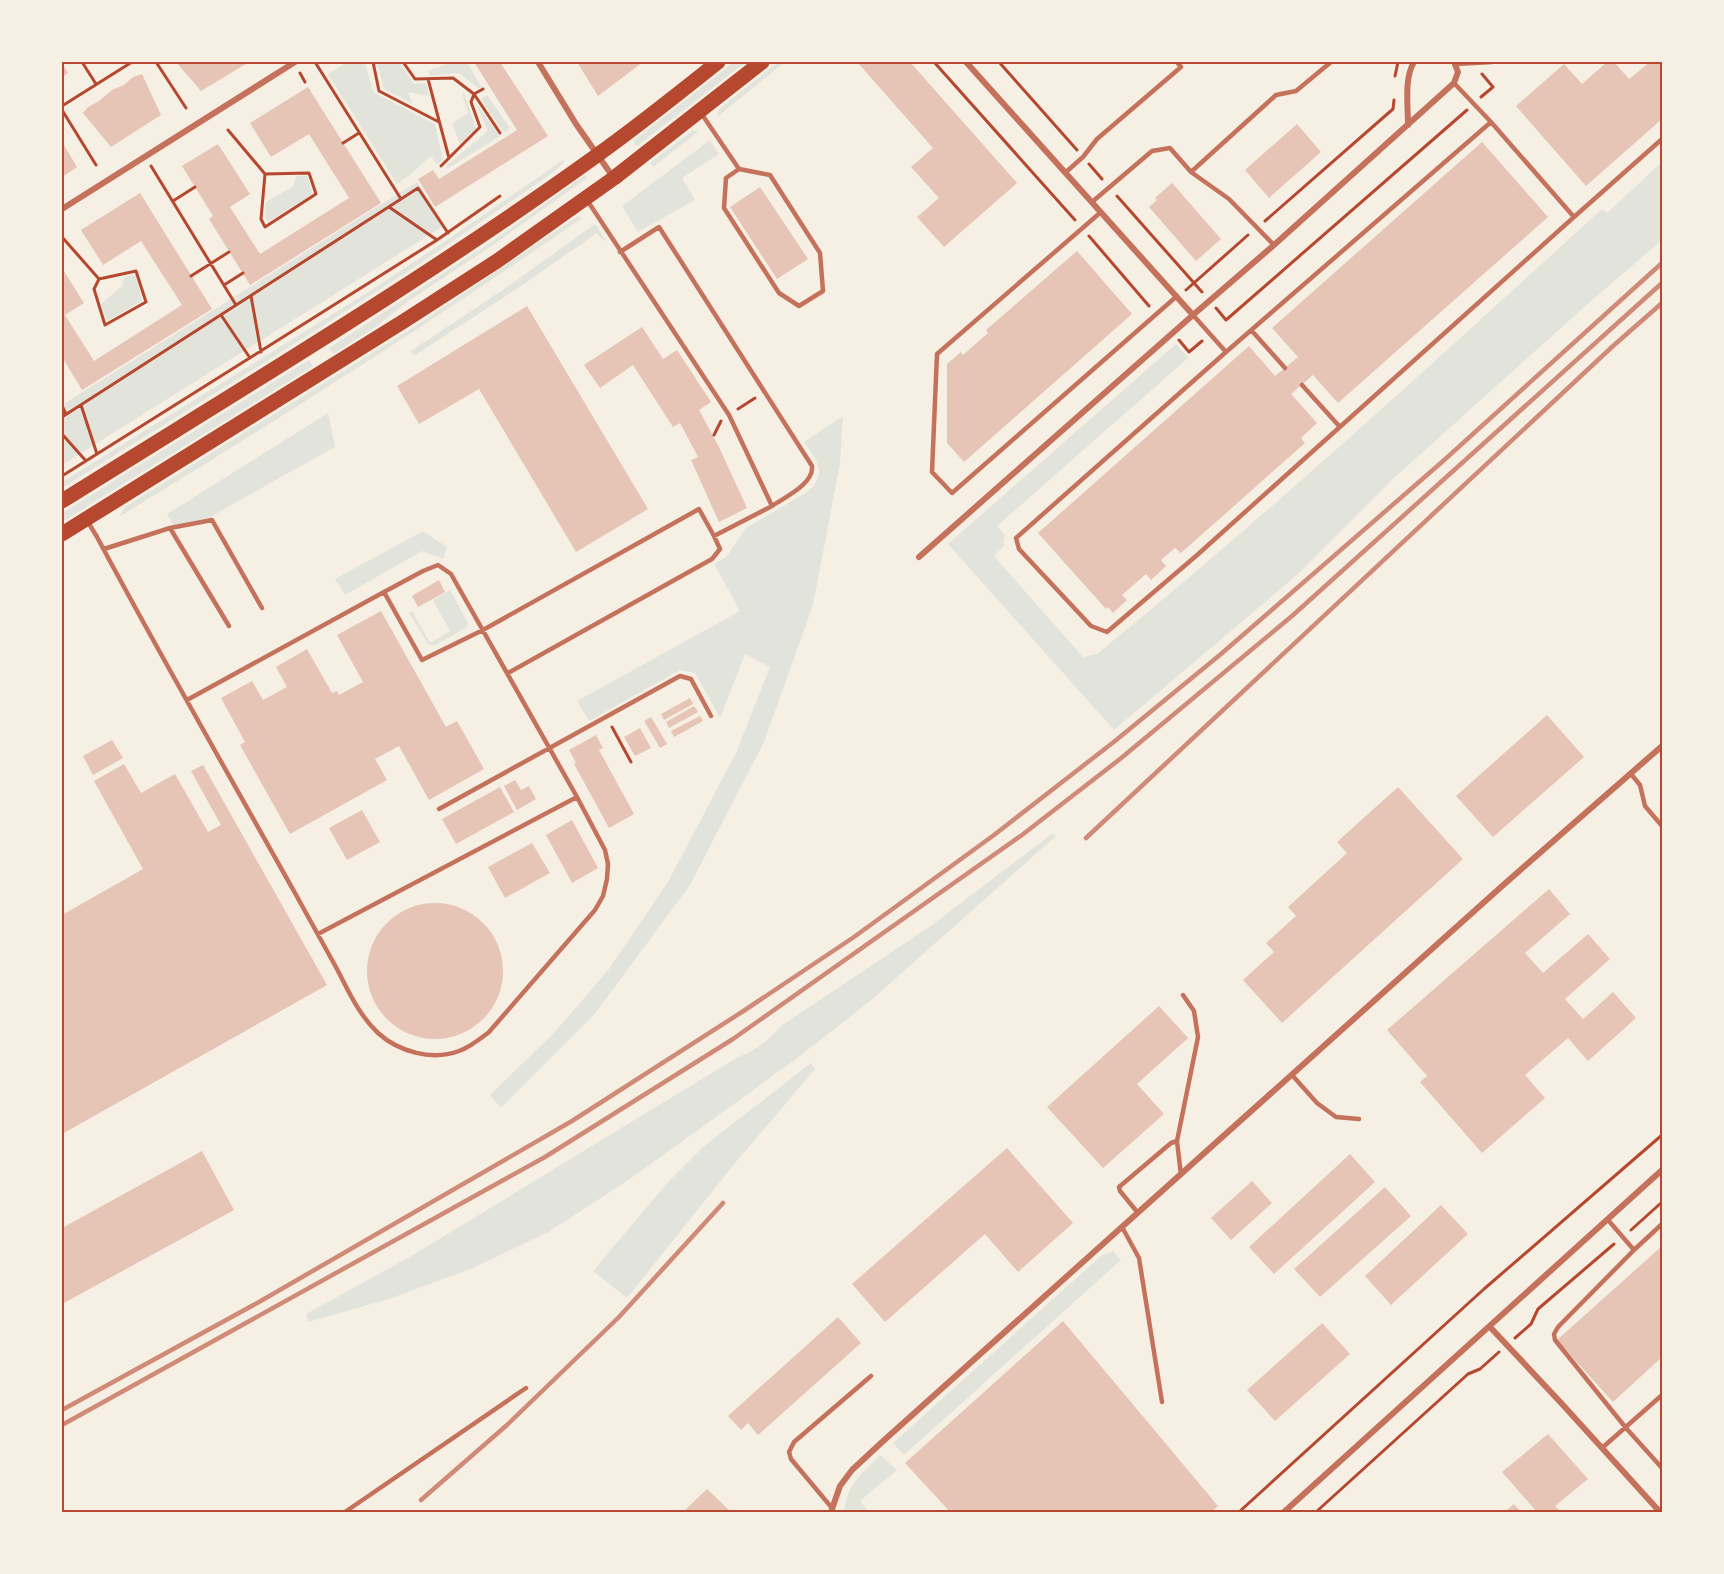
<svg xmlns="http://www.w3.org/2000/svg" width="1724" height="1574" font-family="'Roboto Condensed',sans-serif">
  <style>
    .green { fill: #e2e4dc }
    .building { fill: #e6c5b7 }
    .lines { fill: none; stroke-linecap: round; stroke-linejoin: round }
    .path { stroke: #b5482f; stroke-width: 3 }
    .service { stroke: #c5725c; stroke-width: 4.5 }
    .minor { stroke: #c5725c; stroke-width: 6 }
    .primary { stroke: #b5482f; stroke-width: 15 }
    .rail { stroke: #cf8b77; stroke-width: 4.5 }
    .neatline { fill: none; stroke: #b5482f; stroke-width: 2 }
  </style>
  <rect width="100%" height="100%" fill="#f6efe4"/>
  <!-- green -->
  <path class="green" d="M348 62H365L373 92 435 124 443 160 437 165 431 156 412 173 397 184 328 74Z
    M377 62H399L414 84 426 83 429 96 408 92 413 104 384 89Z
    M451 62H467L482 88H478L459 73 430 76 428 71Z
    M734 62H746L637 146 633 141Z
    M778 62H785L717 117 719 109Z
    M462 93H464L476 128 460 144 452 123 468 113Z
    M487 95 510 128 504 133 481 99Z
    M475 102 500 136 447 169 446 166 488 131Z
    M693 130 698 132 653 167 650 163Z
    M710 140 719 154 682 178 695 200 638 232 622 206Z
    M563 160 564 162 554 172 418 265 267 361 62 488V482L367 293 450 238Z
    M1662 162V240L1582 309 1393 479 1297 575 1114 730 948 544 1176 344 1188 358 997 526 1006 536 1004 538V546L994 556 1083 657 1097 654C1271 512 1436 360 1602 209L1607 213Z
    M585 175 587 178 493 245 407 302 377 326 333 354 329 348 491 242Z
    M296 176H307L313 194 268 222 265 218 266 202 294 186Z
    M417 182 445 225 62 465V405Z
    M578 216 582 218C431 323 276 421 119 517L125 507 420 323Z
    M595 224 606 240 604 241 597 233 524 284 414 356 411 351 504 289Z
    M136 274 142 301 107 321 101 304 122 286 124 277Z
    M309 360 313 366 62 522V513Z
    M328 413 335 447 208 518 173 525 167 514Z
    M843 416 840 463 813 605 764 742 690 885 594 1015 501 1108 490 1095 554 1033 609 969 668 882 736 753 770 667 745 654 720 718 695 673 680 670 589 721 577 701 740 611 714 564 727 556 746 528 807 492C829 473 817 461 804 442Z
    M423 531 447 547 443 559 422 551 345 595 335 579Z
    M450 590 468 623 467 627 434 646 428 644 409 613 412 611 430 643 450 631 433 600Z
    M1053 833 1056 836 870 1001 796 1059 630 1179 550 1231 473 1268 389 1299 308 1322 306 1314 413 1255 738 1057C755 1051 769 1040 781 1026L932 925Z
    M811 1063 815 1069 731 1168 627 1298 593 1271 668 1182 703 1147Z
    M1113 1251 1121 1260 904 1455 893 1443 1102 1255Z
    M880 1455 897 1470 860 1501 869 1512H844C847 1485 861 1474 880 1455Z"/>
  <!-- building -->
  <path class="building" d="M176 62H249L201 91Z
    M474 62H500L548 136 435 207 418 179 433 170 439 179 517 130Z
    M577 62H643L598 96Z
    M857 62H910L1017 183 944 247 917 217 939 198 911 167 933 148Z
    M1607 62H1614L1629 79 1650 62H1662V119L1586 186 1516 106 1564 64 1582 84Z
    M62 63 68 73 62 77Z
    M142 74 161 115 111 147 83 113 88 107 99 101 112 90 124 85 133 77Z
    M308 87 381 203 250 285 209 219 213 216 182 166 218 144 250 194 230 207 260 254 349 198 309 134 271 157 250 123Z
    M1297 124 1321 152 1269 198 1245 170Z
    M62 142 77 167 62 177Z
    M1482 142 1548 217 1338 403 1313 375 1291 394 1317 423 1301 438 1305 443 1181 553 1175 548 1161 560 1166 566 1151 580 1146 574 1122 595 1127 600 1113 613 1108 607 1106 609 1038 533 1249 346 1275 376 1285 368 1298 357 1272 328Z
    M1172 183 1221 239 1196 261 1149 207 1157 200 1155 198Z
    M760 187 808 259 777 279 730 207Z
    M140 193 212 309 82 390 62 357V268L84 303 65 315 94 361 182 305 141 241 103 265 81 230Z
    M1077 251 1132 314 964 462 947 443V364L961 352 963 355 979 341 988 333 986 330Z
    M527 306 648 509 576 552 479 389 419 424 397 386Z
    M642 327 663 359 677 350 711 402 699 410 719 447 747 508 719 522 691 460 698 457 680 423 673 427 633 365 600 388 584 365Z
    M439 580 445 592 418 607 412 596Z
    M381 611 446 727 457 721 484 769 429 800 399 746 375 759 387 780 290 834 240 745 245 742 221 698 252 681 263 700 287 687 276 667 307 649 332 693 337 691 339 695 363 682 337 635Z
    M690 698 693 704 664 720 661 714Z
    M694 706 698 712 669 728 666 722Z
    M1547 715 1584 757 1493 837 1456 796Z
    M700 716 703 721 674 737 671 731Z
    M651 717 667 744 660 748 644 721Z
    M640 728 651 748 635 756 624 737Z
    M596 735 603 748 599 750 634 814 609 828 574 764 576 763 569 750Z
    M112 740 123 758 93 775 83 756Z
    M124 764 141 793 175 774 208 832 221 825 191 771 203 765 327 985 62 1134V915L143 869 94 781Z
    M515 780 521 790 529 786 536 799 517 810 504 786Z
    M500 787 514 812 456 844 442 819Z
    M1398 787 1463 859 1282 1023 1243 980 1274 952 1266 943 1296 916 1288 907 1347 853 1337 842Z
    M362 810 380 842 347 860 329 828Z
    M572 820 598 868 572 883 546 835Z
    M532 843 550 873 505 898 488 867Z
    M1549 889 1570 914 1525 953 1543 973 1588 934 1610 959 1565 999 1583 1019 1613 992 1636 1018 1588 1061 1568 1038 1525 1075 1545 1098 1482 1153 1420 1082 1427 1076 1387 1030Z
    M367 971a68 68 0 1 1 136 0a68 68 0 1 1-136 0Z
    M1159 1006 1188 1038 1137 1084 1164 1114 1103 1168 1047 1107Z
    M1007 1148 1073 1223 1018 1272 985 1234 885 1322 852 1284Z
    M202 1151 234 1210 62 1304V1228Z
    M1350 1154 1375 1182 1274 1274 1249 1247Z
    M1252 1181 1272 1203 1231 1240 1211 1218Z
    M1385 1187 1411 1216 1320 1297 1294 1269Z
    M1441 1205 1468 1234 1391 1305 1365 1276Z
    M1662 1246V1357L1613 1402 1557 1340Z
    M838 1317 861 1343 758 1435 748 1423 741 1430 728 1416Z
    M1063 1321 1218 1506 1211 1512H950L905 1463Z
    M1322 1323 1350 1354 1275 1421 1247 1390Z
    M1548 1434 1588 1479 1555 1506 1561 1512H1537L1502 1472Z
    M707 1489 731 1512H683Z
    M1514 1504 1521 1512H1505Z"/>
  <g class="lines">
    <!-- path -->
    <path class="path" d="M82 62 96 84
      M156 62 186 108
      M373 62 379 91 439 122
      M403 62 415 79 453 78 474 94 500 133
      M934 62 1075 220
      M999 62 1077 150
      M300 73 305 82
      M1395 76 1398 62
      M428 79 449 158
      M1481 97 1493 87 1482 74
      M62 106 132 62
      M62 110 96 165
      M228 130 265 174
      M343 143 359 133
      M1089 164 1102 179
      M151 166 236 305
      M441 166 480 127 471 102 474 94 483 89
      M309 173 316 194 265 227 261 219 265 174Z
      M1117 196 1202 292
      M401 199 418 188 448 233
      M173 201 195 187
      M389 207 437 240
      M1265 221 1393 109 1394 100
      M1089 236 1149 306
      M62 237 99 279
      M136 271 146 302 105 325 94 289 99 279Z
      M191 276 229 252
      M224 285 243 273
      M1186 290 1248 235
      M251 296 261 352
      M1216 308 1226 320 1467 110
      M221 315 250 358
      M1179 340 1189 352 1202 341
      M81 405 97 454
      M62 406 66 414
      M738 409 755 398
      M62 417 401 199 315 62
      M62 434 86 461
      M714 435 721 421
      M62 476 437 240 500 196
      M612 727 631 762
      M1631 1230 1662 1202
      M1515 1338 1531 1324 1538 1309 1614 1244
      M1239 1512 1484 1289 1662 1135
      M1316 1512 1468 1374 1480 1369 1499 1352"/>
    <!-- service -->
    <path class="service" d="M1456 64 1492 62
      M1454 83 1491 122 1574 217 1196 556 1107 632 1091 626 1019 549 1016 538 1226 352 1491 122
      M701 113 739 169 770 175 820 253 823 291 799 306 779 293 724 208 726 178 739 169
      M1066 172 1083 157 1097 139 1181 67 1177 62
      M1191 172 1276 95 1296 91 1331 62
      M1092 202 1152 151 1170 148 1191 172 1229 199 1274 245
      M1101 212 937 354 932 472 952 493 1177 296
      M1574 217 1662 139
      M620 252 659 227 812 466C814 484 785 497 772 506
      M1193 315 1226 352
      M1252 331 1285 368
      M1302 385 1340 427
      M88 522 97 537C161 657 229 775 295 893 309 918 323 944 337 969 349 992 359 1015 378 1033 399 1052 432 1061 459 1051 470 1047 480 1039 489 1032L595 910 603 896 607 879 608 864 605 850 577 797 451 574 438 565 423 571 384 592 187 700
      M170 528 212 520 262 608
      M104 549 170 528 229 626
      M384 592 422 660 483 630 699 509 714 536 772 506 729 415 587 200
      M508 673 712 559 720 549 714 536
      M1631 774 1640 785 1645 806 1662 826
      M439 809 680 676 691 679 711 716
      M318 934 577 797
      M1292 1075 1317 1103 1336 1117 1359 1119
      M1181 1175 1177 1141 1198 1037 1194 1011 1183 995
      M1138 1213 1120 1191 1119 1187 1171 1143 1177 1141
      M1608 1220 1634 1250 1662 1224
      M1122 1227 1139 1258 1162 1402
      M1634 1250 1558 1327 1554 1334 1555 1340 1626 1428 1662 1468
      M1602 1448 1662 1395
      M832 1508 791 1459 789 1452 794 1442 871 1376
      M345 1512 526 1388"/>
    <!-- minor -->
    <path class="minor" d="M538 62 576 124 613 177
      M966 62 1193 315 1274 245 1454 83 1458 72 1454 62
      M1408 125C1408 106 1404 78 1414 62
      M62 209 295 62
      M919 557 1193 315
      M1490 1327 1563 1405 1660 1512
      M831 1512 840 1486 852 1470 881 1443 1501 887 1662 746
      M1284 1512 1662 1170"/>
    <!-- primary -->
    <path class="primary" d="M62 501C241 389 424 280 596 156 638 126 678 94 718 62
      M62 534 404 321 497 261 614 178 762 62"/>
    <!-- rail -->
    <path class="rail" d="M1086 838 1613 346 1662 303
      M62 1410 259 1302 572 1121 745 1010 854 937 994 835 1115 741 1221 654 1442 462 1662 263
      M62 1425 545 1157 733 1039 1022 835 1120 759 1292 616 1662 283
      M421 1500 507 1425 619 1317 723 1203"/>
  </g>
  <!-- border -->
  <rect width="1724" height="1574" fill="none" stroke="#f6efe4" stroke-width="126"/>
  <rect x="63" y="63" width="1598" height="1448" class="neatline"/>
</svg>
